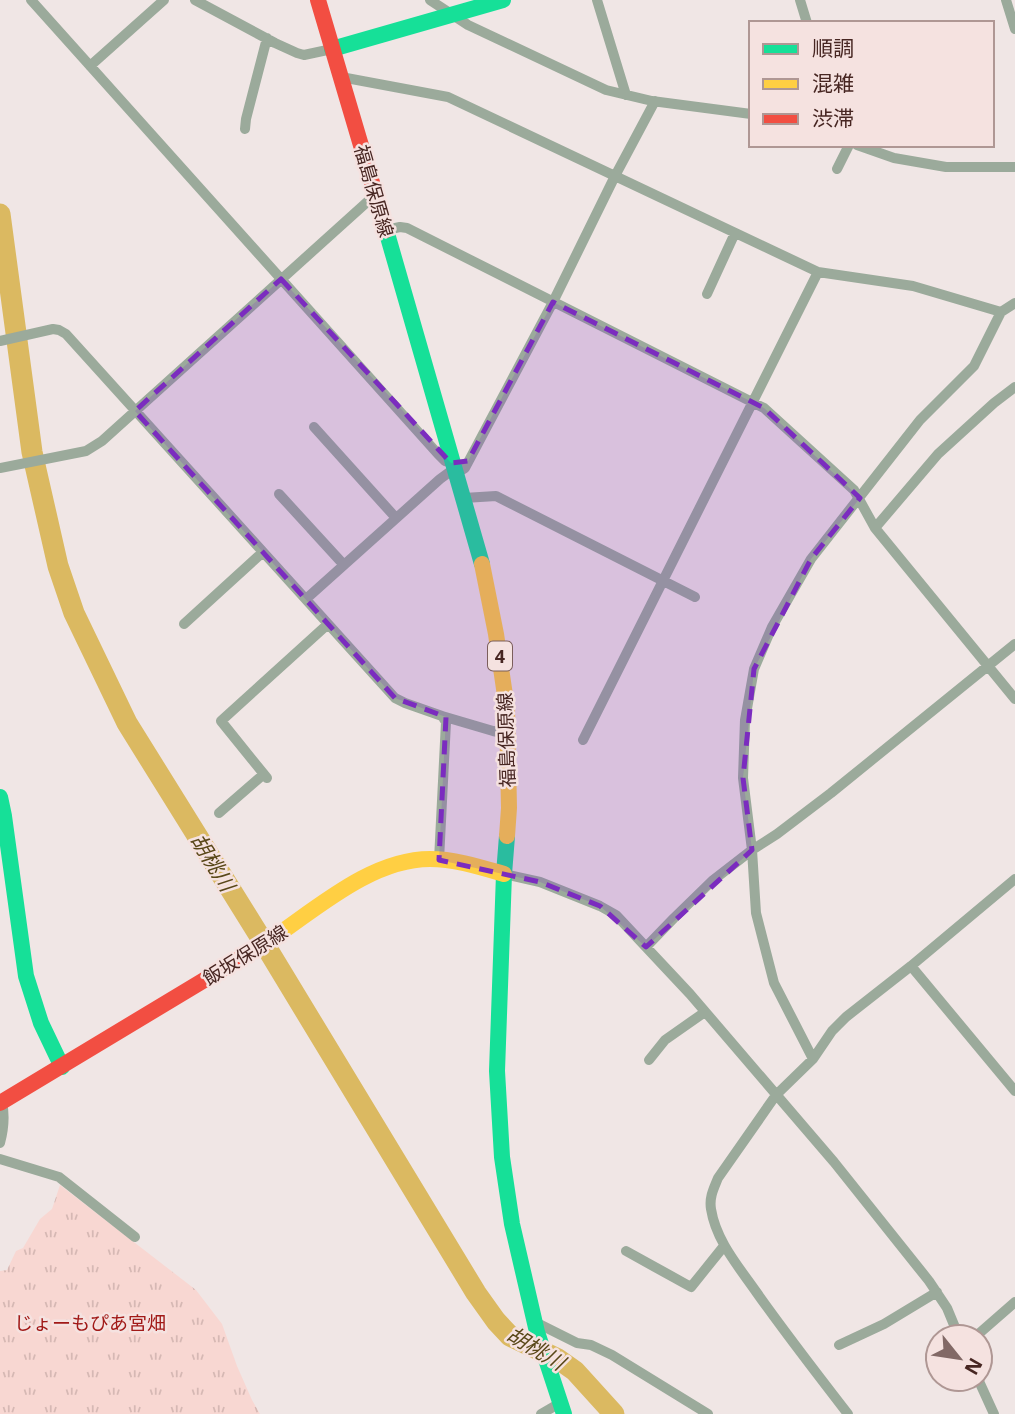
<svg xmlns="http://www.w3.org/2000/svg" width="1015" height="1414" font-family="'Open Sans','Noto Sans JP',sans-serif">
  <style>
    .grass { fill: url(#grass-tufts) }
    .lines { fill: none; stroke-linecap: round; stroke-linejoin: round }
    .river { stroke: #dbb961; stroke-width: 21 }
    .street { stroke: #9baa9b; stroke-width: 10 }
    .fast { stroke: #16e098; stroke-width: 16 }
    .slow { stroke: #ffcf43; stroke-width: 16 }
    .jam { stroke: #f24e42; stroke-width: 16 }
    .marked { fill: #7b2cbf; fill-opacity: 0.2; stroke: #7b2cbf; stroke-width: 5; stroke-dasharray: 14 9; stroke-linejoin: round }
    .labels { text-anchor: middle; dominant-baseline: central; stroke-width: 5; stroke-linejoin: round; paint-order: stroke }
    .shield { fill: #f5e2e0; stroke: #7b5e5b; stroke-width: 2 }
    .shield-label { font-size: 18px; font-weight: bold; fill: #472622 }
    .street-label { font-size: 19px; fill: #472622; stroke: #f5e2e0 }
    .park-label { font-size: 19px; fill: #a11917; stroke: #f5e2e0 }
    .water-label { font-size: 21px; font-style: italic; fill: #594718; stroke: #f5e2e0 }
  </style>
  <defs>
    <pattern id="grass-tufts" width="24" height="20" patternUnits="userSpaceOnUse" patternTransform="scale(1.75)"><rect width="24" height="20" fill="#f8d7d2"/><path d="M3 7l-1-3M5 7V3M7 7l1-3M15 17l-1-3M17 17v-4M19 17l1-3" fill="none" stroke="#d6b8b4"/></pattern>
  </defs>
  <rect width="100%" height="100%" fill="#f0e6e5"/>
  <!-- grass -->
  <path class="grass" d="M60 1185 196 1290 222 1324 237 1366 252 1400 260 1414H0V1271L7 1270 16 1251 23 1248 40 1219 52 1209Z"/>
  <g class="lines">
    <!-- river -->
    <path class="river" d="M0 214 32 452 58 566 74 613 127 723 262 940 476 1293 496 1321 510 1336 558 1359 575 1371 614 1414"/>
    <!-- street -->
    <path class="street" d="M31 0 438 454 445 461 454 463
      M195 0 275 43 297 53 304 55 332 49
      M430 0 468 25 606 90 652 101 751 114
      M597 0 626 95
      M800 0 807 23
      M1006 0 1015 29
      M90 66 164 0
      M341 77 448 97 818 272 913 286 1001 312
      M245 129 246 119 267 38
      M857 145 894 158 946 167H1015
      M837 169 849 145
      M386 230 400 227 407 228 764 408 854 490 875 528 1015 699
      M707 294 735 233
      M0 341 53 329 59 330 66 334 395 698 405 703 442 716 446 722 439 860
      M314 427 396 518
      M0 468 86 451 102 441 376 194
      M457 473 465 468 553 302 615 176 655 101
      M279 494 344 565
      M464 498 496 496 695 597
      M875 528 938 454 994 403 1015 387
      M306 599 440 479 455 468
      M184 624 263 552
      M442 716 493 731 508 734
      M583 740 818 272
      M267 778 221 721 328 624
      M219 813 264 774
      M504 874 540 882 600 906 616 915 690 994 834 1162 929 1281 947 1308 959 1337
      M646 947 674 918 712 881 752 850 777 834 831 793 1015 644
      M911 966 1015 1091
      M813 1059 774 983 756 913 752 850 743 778 745 720 754 669 772 627 811 559 920 420 974 366 1001 312 1015 303
      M649 1060 665 1040 705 1012
      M0 1143C4 1128 5 1116 2 1102
      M0 1159 59 1177 135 1237
      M626 1251 691 1287 724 1246
      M535 1322 577 1343 591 1345 612 1355 708 1414
      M975 1337 1015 1302
      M839 1345 884 1324 937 1292
      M978 1379 994 1414
      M541 1414 560 1403
      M848 1414C817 1374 786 1334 757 1293 739 1267 716 1241 711 1209 709 1197 714 1188 718 1178L776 1095 813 1059 832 1031 846 1017 911 966 1015 879"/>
    <!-- fast -->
    <path class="fast" d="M332 49 503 0
      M386 230 482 564
      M0 797 4 816 26 976 41 1023 62 1067
      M507 836 504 874 497 1071 502 1157 512 1224 537 1332 564 1414"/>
    <!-- slow -->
    <path class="slow" d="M482 564 496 634 507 709 509 808 507 836
      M264 944C312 913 369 859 430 859 455 859 480 867 504 874"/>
    <!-- jam -->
    <path class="jam" d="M318 0 386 230
      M0 1103 264 944"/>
  </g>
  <!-- marked area -->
  <path class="marked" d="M281 279 451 463 468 461 553 302 764 408 860 498 811 559 754 669 743 778 752 850 646 947 600 906 540 882 439 860 446 717 395 698 135 411Z"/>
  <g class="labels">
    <!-- shield labels -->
    <rect class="shield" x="488" y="641.5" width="24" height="29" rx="5"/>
    <g class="shield-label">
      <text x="500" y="656">4</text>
    </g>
    <!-- street labels -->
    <g class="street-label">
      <text transform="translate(374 191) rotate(74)">福島保原線</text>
      <text transform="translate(506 740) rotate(-92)">福島保原線</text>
      <text transform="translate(245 955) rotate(-32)">飯坂保原線</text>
    </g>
    <!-- park labels -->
    <g class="park-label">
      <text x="90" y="1323">じょーもぴあ宮畑</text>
    </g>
    <!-- water labels -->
    <g class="water-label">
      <text transform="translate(213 862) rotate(58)">胡桃川</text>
      <text transform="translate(536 1348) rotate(31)">胡桃川</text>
    </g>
  </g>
  <!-- legend -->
  <rect x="749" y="21" width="245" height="126" fill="#f5e2e0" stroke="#af9794" stroke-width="2"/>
  <rect x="763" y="44" width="35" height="10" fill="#16e098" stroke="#af9794" stroke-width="2"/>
  <text x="812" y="56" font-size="21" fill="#472622">順調</text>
  <rect x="763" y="79" width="35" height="10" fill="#ffcf43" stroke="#af9794" stroke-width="2"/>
  <text x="812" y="91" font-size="21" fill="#472622">混雑</text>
  <rect x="763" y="114" width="35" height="10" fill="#f24e42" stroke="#af9794" stroke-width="2"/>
  <text x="812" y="126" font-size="21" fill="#472622">渋滞</text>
  <!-- north arrow -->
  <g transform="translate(959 1358) rotate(120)"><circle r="33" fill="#f5e2e0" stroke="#af9794" stroke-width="2"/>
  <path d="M0-5L12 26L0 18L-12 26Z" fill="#826966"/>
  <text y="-10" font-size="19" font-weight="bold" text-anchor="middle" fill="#472622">N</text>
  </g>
</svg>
